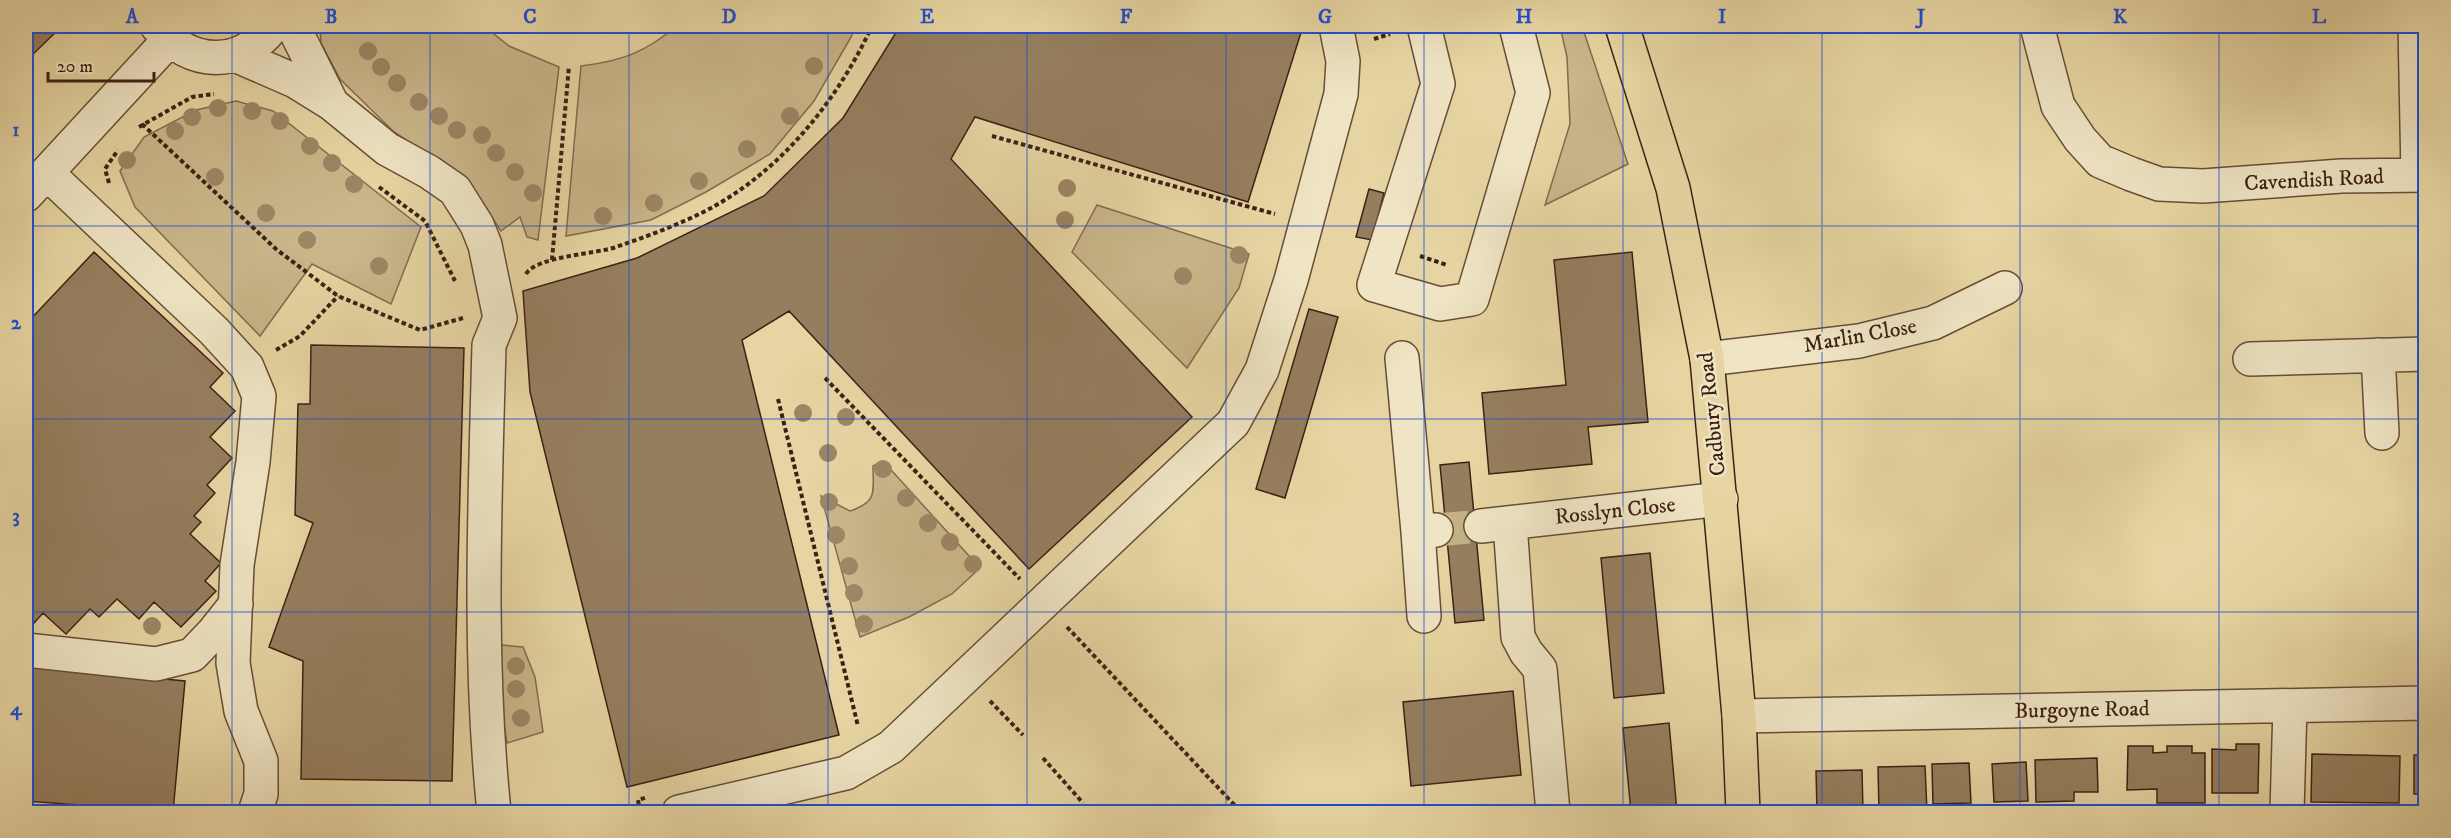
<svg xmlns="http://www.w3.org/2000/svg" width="2451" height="838" font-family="'IM FELL DW Pica',serif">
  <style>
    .green { fill: #c9b68a; stroke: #836b50; stroke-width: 1.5 }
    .building { fill: #957e5e; stroke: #3d2015; stroke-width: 1.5 }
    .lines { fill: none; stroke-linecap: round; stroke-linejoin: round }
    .minor-tunnel { stroke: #c4b186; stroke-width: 33; stroke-dasharray: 33 16; stroke-linecap: butt }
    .minor-casing { stroke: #674d38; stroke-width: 36 }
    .major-casing { stroke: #3d2015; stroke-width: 36 }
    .path { stroke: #3d2015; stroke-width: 4; stroke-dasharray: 4.5 3; stroke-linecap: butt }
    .minor { stroke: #efe4c3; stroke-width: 33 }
    .major { stroke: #e6d5a2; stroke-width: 33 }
    .tree { fill: #9c8664 }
    .grid { fill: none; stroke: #1d4ed8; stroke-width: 1.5; stroke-opacity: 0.55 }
    .labels { text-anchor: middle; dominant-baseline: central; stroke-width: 5; stroke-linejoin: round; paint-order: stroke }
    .street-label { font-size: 22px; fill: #3d2015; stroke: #efe4c3 }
    .neatline { fill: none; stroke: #1d4ed8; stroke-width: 2 }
    .grid-label { font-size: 20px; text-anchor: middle; font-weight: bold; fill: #1d4ed8 }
  </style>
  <rect width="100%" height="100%" fill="#e6d5a2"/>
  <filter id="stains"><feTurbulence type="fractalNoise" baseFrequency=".00333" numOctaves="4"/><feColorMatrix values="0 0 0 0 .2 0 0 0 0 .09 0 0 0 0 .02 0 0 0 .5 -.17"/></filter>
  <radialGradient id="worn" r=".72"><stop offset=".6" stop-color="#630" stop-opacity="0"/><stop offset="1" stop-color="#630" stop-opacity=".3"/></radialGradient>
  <!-- green -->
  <path class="green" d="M320 26H484L509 46 559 67 538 240 527 237 520 217 501 231 469 182 393 131 340 79 321 43Z
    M677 26H856L850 39 814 101 770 154 706 192 651 220 566 236 581 66C623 61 645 52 677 26Z
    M1560 26H1582L1628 164 1545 205 1570 124 1567 57Z
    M236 101 273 111 421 227 391 304 312 264 260 336 135 207 120 171 144 137 196 110Z
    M1097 205 1249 254 1239 288 1187 368 1072 252Z
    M883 461 980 568 952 594 909 617 860 637 821 496 850 511C878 502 873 492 873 466Z
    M501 645 523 647 535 677 543 732 507 743 497 679Z
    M300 805 452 811V812H300Z"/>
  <!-- building -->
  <path class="building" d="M26 26H62L26 61Z
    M900 26H1303L1248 202 975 117 951 159 1192 417 1029 569 789 311 742 340 839 735 627 787 530 392 523 291 637 258 764 196 843 118Z
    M1369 189 1384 193 1372 240 1356 237Z
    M94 252 223 373 210 387 235 411 210 437 232 458 207 485 215 493 194 516 201 522 190 534 221 563 205 581 216 591 181 627 154 602 139 619 117 599 99 617 90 609 66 634 43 613 26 632V324Z
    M1632 252 1648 422 1588 427 1592 464 1489 474 1482 393 1566 385 1554 260Z
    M1309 309 1338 317 1285 498 1256 489Z
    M311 345 464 348 452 781 301 779 303 661 269 647 313 523 295 515 298 404H310Z
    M1469 462 1484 620 1455 623 1440 465Z
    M1650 553 1664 693 1614 698 1601 558Z
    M26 666 185 681 173 812 26 801Z
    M1513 691 1521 775 1411 786 1403 702Z
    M1669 723 1677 812H1631L1623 728Z
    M2236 744H2259L2258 793H2212V749L2236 750Z
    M2128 746H2153V753L2167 752V746H2192V753H2205V803H2157V789L2127 790Z
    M2312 754 2400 756 2399 803 2311 802Z
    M2414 755H2426V794H2414Z
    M2097 758 2098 792H2074V801L2036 802 2035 760Z
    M2026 762 2028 801 1994 802 1992 764Z
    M1969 763 1971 803 1933 804 1932 764Z
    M1925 766 1927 812H1879L1878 767Z
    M1862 770 1863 812H1817L1816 771Z"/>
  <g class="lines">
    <!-- minor-tunnel -->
    <path class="minor-tunnel" d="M1436 530 1481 526"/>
    <defs>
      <path id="minor" d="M157 26C190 67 241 69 273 26
        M1424 26 1438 84 1374 285 1440 304 1472 299 1533 93 1516 26
        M2037 26 2058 106 2080 139 2100 161 2131 174 2159 184 2203 186 2341 176 2426 175
        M2415 26 2418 175
        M235 55 295 81 332 104 293 26
        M332 104 387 149 429 172 455 190 477 225 485 245 500 318 489 345C485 501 478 657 494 812
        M47 173 214 331 247 367 259 396 253 462 237 565 233 663 241 711 261 761V794L255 812
        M26 195 169 40
        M2378 355 2382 433
        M1402 358 1418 532 1436 530
        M1707 359 1859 341 1933 323 2005 288
        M2250 359 2426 354
        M1510 523 1518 637 1526 652 1540 669 1553 812
        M1481 526 1721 499
        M1418 532 1424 616
        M26 650 156 664 192 655 213 633 236 604
        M1739 716 2426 703
        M679 812 846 773 891 747 1233 423 1262 370 1291 280 1341 94 1343 61 1336 26
        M2287 812 2290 706"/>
      <path id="major" d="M1622 26 1673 188 1707 359 1739 716 1743 812"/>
    </defs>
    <!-- minor casing -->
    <use href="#minor" class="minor-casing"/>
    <!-- major casing -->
    <use href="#major" class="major-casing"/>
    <!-- path -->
    <path class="path" d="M1374 39 1390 34
      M142 124 276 249 338 296 420 330 463 318
      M139 127 192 97 214 94
      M992 136 1275 214
      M109 183 105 169 118 150
      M379 187 425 221 455 281
      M1420 256 1447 265
      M552 260 569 66
      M526 274C537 256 596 254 616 247 639 239 662 231 684 221 770 185 834 108 872 26
      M276 350 300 336 338 296
      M825 378 1020 579
      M778 399 858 726
      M1067 627 1241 812
      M990 701 1023 735
      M1043 758 1083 803
      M640 812 638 800 648 797"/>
    <!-- minor -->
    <use href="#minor" class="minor"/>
    <!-- major -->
    <use href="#major" class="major"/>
  </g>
  <!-- trees -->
  <g class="tree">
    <circle cx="368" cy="51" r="9"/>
    <circle cx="814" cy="66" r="9"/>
    <circle cx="381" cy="67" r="9"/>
    <circle cx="397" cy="83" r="9"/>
    <circle cx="419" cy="102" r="9"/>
    <circle cx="218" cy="108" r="9"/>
    <circle cx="252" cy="111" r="9"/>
    <circle cx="439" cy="116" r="9"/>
    <circle cx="790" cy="116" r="9"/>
    <circle cx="192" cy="117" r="9"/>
    <circle cx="280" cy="121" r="9"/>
    <circle cx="457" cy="130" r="9"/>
    <circle cx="175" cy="131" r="9"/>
    <circle cx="482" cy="135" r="9"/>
    <circle cx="310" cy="146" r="9"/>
    <circle cx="747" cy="149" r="9"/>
    <circle cx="496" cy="153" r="9"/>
    <circle cx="127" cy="160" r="9"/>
    <circle cx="332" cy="163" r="9"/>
    <circle cx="515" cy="172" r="9"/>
    <circle cx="215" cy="177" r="9"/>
    <circle cx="699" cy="181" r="9"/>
    <circle cx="354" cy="184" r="9"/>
    <circle cx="1067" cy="188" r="9"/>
    <circle cx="533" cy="193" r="9"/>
    <circle cx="654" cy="203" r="9"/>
    <circle cx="266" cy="213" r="9"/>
    <circle cx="603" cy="216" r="9"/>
    <circle cx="1065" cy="220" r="9"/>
    <circle cx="307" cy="240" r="9"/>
    <circle cx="1239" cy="255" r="9"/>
    <circle cx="379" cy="266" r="9"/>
    <circle cx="1183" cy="276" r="9"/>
    <circle cx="803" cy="413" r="9"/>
    <circle cx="846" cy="417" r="9"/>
    <circle cx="828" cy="453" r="9"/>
    <circle cx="883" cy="469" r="9"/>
    <circle cx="906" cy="498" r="9"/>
    <circle cx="829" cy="502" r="9"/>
    <circle cx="928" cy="523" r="9"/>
    <circle cx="836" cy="535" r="9"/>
    <circle cx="950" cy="542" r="9"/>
    <circle cx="973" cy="564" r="9"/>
    <circle cx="849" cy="566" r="9"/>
    <circle cx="854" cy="593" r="9"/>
    <circle cx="864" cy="624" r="9"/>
    <circle cx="152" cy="626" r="9"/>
    <circle cx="516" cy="666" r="9"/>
    <circle cx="516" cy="689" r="9"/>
    <circle cx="521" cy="718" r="9"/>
  </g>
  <!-- grid -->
  <path class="grid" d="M232 26V812M430 26V812M629 26V812M828 26V812M1027 26V812M1226 26V812M1424 26V812M1623 26V812M1822 26V812M2020 26V812M2219 26V812M26 226H2426M26 419H2426M26 612H2426"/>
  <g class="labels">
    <!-- street labels -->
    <g class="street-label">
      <text transform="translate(2314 180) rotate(-3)">Cavendish Road</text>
      <text transform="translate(1860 336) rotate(-10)">Marlin Close</text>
      <text transform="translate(1712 414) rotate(-96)">Cadbury Road</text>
      <text transform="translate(1615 511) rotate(-6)">Rosslyn Close</text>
      <text transform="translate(2082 710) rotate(-1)">Burgoyne Road</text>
    </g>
  </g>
  <!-- margin -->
  <rect width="2451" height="838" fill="none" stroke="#e6d5a2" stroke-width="66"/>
  <!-- scale -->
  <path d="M48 72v9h106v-9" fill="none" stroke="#3d2015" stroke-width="3"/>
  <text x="57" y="72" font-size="18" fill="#3d2015" stroke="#efe4c3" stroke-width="4.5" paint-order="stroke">20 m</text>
  <rect x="33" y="33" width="2385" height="772" class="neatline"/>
  <g class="grid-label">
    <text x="132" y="23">A</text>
    <text x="331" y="23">B</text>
    <text x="530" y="23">C</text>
    <text x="729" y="23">D</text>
    <text x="927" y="23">E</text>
    <text x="1126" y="23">F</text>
    <text x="1325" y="23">G</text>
    <text x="1524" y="23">H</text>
    <text x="1722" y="23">I</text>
    <text x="1921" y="23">J</text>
    <text x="2120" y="23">K</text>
    <text x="2319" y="23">L</text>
    <text x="16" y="136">1</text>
    <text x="16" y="329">2</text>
    <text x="16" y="522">3</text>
    <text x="16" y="715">4</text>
  </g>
  <rect width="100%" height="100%" filter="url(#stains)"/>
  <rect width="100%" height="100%" fill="url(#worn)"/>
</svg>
